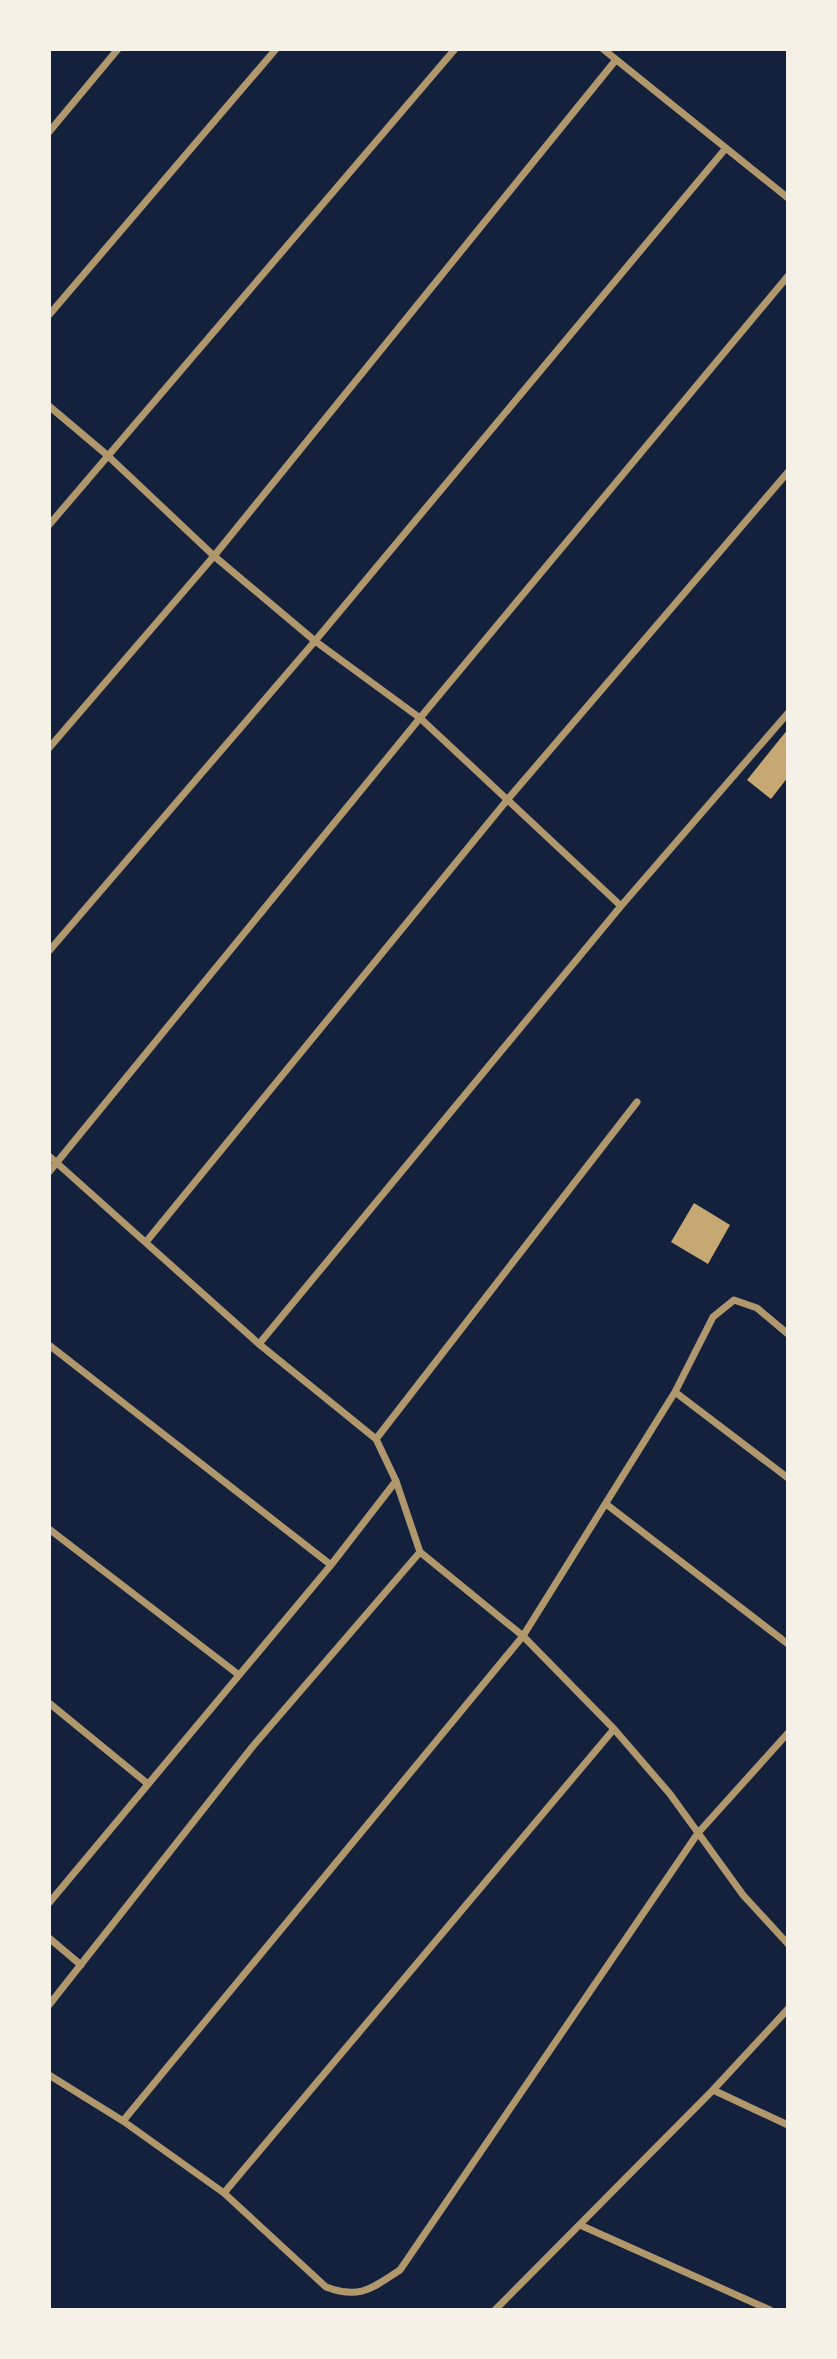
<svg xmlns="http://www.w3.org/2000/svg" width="837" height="2359" font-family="'IBM Plex Sans',sans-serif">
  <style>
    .building { fill: #c6a872 }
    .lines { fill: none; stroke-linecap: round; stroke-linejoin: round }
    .minor { stroke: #b1986c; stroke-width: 7 }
  </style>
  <rect width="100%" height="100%" fill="#14213d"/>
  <!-- building -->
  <path class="building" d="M788 729V777L771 799 747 780Z
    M694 1203 730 1225 708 1264 671 1242Z"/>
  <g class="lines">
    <!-- minor -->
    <path class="minor" d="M603 49 788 198
      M49 132 118 49
      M49 315 276 49
      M49 406 107 455 214 556 315 641 420 718 621 906
      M49 525 455 49
      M49 748 214 556 615 61
      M49 951 315 641 726 148
      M49 1156 259 1344 376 1439 396 1481 420 1552 523 1636 614 1729 670 1794 743 1895 788 1944
      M49 1172 420 718 788 276
      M146 1242 508 799 788 472
      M259 1344 621 906 788 713
      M49 1345 331 1565
      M675 1392 788 1478
      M376 1439 637 1102
      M606 1504 788 1644
      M49 1529 239 1675
      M49 1703 148 1784
      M49 1903 331 1565 396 1481
      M49 1938 81 1965
      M49 2005 253 1746 420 1552
      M49 2075 123 2121 224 2193 326 2287C360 2300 372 2288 400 2270L698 1833 788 1733
      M713 2090 788 2125
      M123 2121 523 1636 675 1392 713 1317 734 1300 757 1308 788 1334
      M224 2193 614 1729
      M580 2225 770 2310
      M495 2310 713 2090 788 2009"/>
  </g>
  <!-- border -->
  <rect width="837" height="2359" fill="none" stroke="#f6f1e7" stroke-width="102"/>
</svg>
